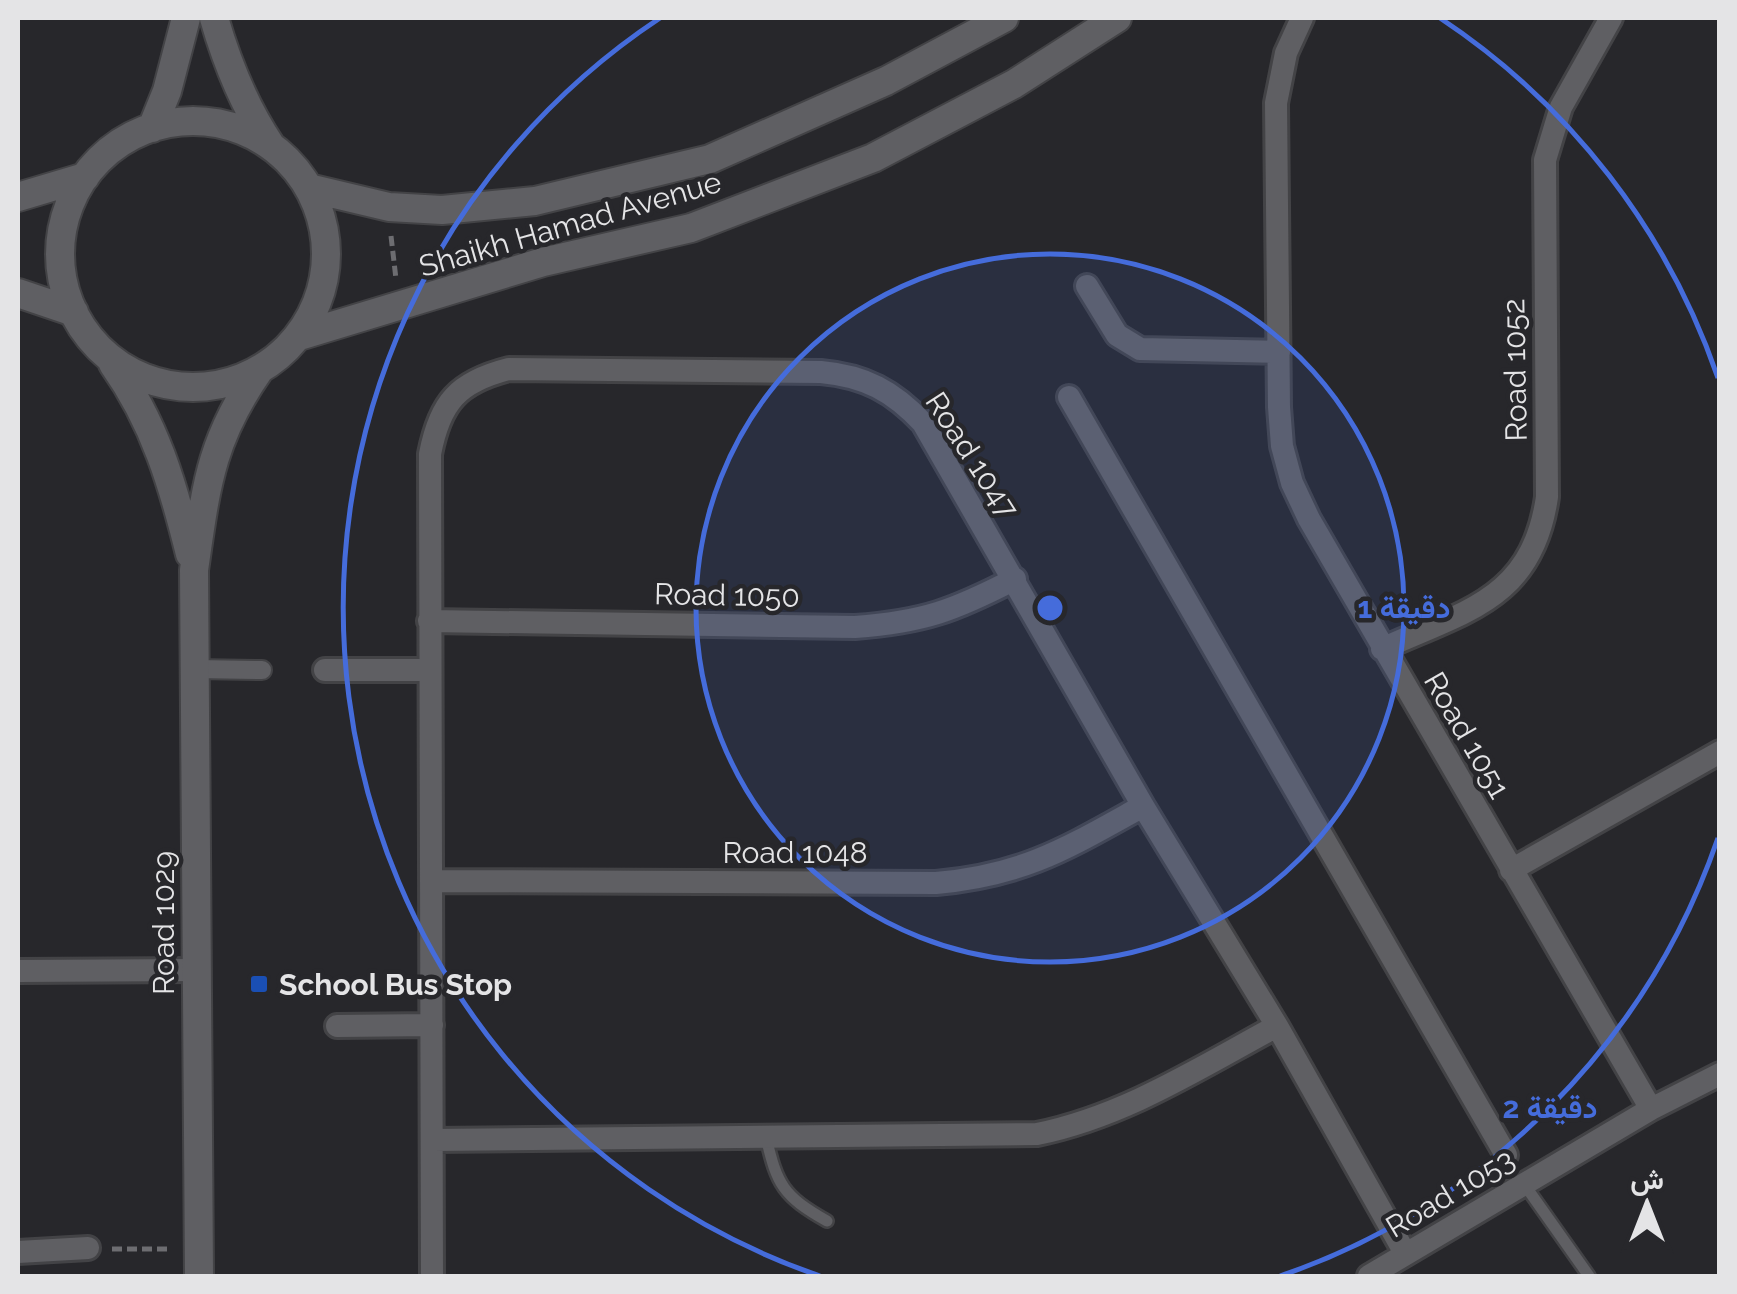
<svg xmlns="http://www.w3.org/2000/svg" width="1737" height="1294" font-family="Raleway,Vazirmatn,sans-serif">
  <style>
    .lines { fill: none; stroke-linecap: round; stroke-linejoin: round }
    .service-casing { stroke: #434346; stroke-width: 16 }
    .pedestrian-casing { stroke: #434346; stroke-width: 22 }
    .minor-casing { stroke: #434346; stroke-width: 28 }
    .tertiary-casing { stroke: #434346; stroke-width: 32 }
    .path { stroke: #6d6d71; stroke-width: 5; stroke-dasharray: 10 5; stroke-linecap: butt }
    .service { stroke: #5f5f63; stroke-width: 11 }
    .pedestrian { stroke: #5f5f63; stroke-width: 18 }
    .minor { stroke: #5f5f63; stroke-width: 22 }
    .tertiary { stroke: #5f5f63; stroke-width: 28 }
    .ring { fill: none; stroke: #456cdb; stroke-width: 5 }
    .transit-dot { fill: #1a4fb4; stroke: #27272b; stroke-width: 4 }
    .labels { text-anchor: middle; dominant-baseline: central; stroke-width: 9; stroke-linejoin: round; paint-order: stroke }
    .street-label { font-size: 30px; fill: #e4e4e6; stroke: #27272b }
    .poi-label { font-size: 30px; font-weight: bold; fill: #e4e4e6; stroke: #27272b; text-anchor: start }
    .centre { fill: #456cdb; stroke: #27272b; stroke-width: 5 }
    .ring-label { font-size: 30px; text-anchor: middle; font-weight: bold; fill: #456cdb; stroke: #27272b; stroke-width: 9; stroke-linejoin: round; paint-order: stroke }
  </style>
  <rect width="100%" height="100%" fill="#27272b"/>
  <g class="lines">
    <defs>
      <path id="service" d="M766 1137C777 1185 783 1196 827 1221
        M1524 1184 1589 1276"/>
      <path id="pedestrian" d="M195 669 262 670"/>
      <path id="minor" d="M1302 18 1286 53 1276 103 1279 407 1282 446 1292 483 1309 519 1651 1109
        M1087 286 1117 335 1140 349 1279 352
        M1069 397 1506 1155
        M429 621 855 627C924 622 955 610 1015 579
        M1382 649C1465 611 1532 600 1547 497L1545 160 1561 107 1611 18
        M325 670H429
        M1511 870 1720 752
        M431 881 936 883C1025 875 1067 848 1143 806
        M18 971 196 970
        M337 1026 432 1025
        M433 1140 1037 1134C1125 1116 1199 1068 1277 1026
        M18 1252 88 1248
        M432 1276 430 454C440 402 458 382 509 369L821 372C865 376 893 391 923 423L1143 806 1277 1026 1405 1253
        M1369 1276 1651 1109 1720 1074"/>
      <path id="tertiary" d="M214 18C227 63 244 106 271 146
        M60 254a133 133 0 1 1 266 0a133 133 0 1 1-266 0Z
        M152 128 167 91 186 18
        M309 188 389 207 442 210 535 201 710 159 886 81 1004 18
        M18 197 85 177
        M18 293 74 312
        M299 336 543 262 691 228 873 158 1014 84 1117 18
        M113 364C155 423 173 485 190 554
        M199 1276 194 570C206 487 210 440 260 369"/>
    </defs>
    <!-- service casing -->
    <use href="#service" class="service-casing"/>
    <!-- pedestrian casing -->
    <use href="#pedestrian" class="pedestrian-casing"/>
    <!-- minor casing -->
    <use href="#minor" class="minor-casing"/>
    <!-- tertiary casing -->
    <use href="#tertiary" class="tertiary-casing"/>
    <!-- path -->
    <path class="path" d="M391 236 396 279
      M112 1249H171"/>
    <!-- service -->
    <use href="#service" class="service"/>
    <!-- pedestrian -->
    <use href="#pedestrian" class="pedestrian"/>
    <!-- minor -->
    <use href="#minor" class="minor"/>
    <!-- tertiary -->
    <use href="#tertiary" class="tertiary"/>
  </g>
  <!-- distance rings -->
  <circle cx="1050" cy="608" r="354" fill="#456cdb" fill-opacity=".12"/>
  <g class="ring">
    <circle cx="1050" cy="608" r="354"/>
    <path d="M1718 838A707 707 0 0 1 1280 1276M820 1276A707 707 0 0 1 660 18M1440 18A707 707 0 0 1 1718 378"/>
  </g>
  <!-- markers -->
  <rect class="transit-dot" x="249" y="974" width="20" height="20" rx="5"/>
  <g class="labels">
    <!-- street labels -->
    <g class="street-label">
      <text transform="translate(570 224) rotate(-16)">Shaikh Hamad Avenue</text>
      <text transform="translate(1515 370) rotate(-91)">Road 1052</text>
      <text transform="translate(972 455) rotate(57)">Road 1047</text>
      <text transform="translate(727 595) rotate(1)">Road 1050</text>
      <text transform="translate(1467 735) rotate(60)">Road 1051</text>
      <text x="795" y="852">Road 1048</text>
      <text transform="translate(163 923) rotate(-90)">Road 1029</text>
      <text transform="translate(1450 1193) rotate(-31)">Road 1053</text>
    </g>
    <!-- poi labels -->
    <g class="poi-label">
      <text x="279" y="984">School Bus Stop</text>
    </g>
  </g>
  <circle cx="1050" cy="608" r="15" class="centre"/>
  <g class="ring-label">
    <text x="1404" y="618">1 دقيقة</text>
    <text x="1550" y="1118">2 دقيقة</text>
  </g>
  <!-- border -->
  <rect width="1737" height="1294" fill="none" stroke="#e4e4e6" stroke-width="40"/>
  <!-- north arrow -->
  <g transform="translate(1647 1204)" stroke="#27272b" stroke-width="8" paint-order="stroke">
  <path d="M0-8L18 38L0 25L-18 38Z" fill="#e4e4e6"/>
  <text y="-15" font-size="28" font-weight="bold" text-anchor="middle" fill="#e4e4e6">ش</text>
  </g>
</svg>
